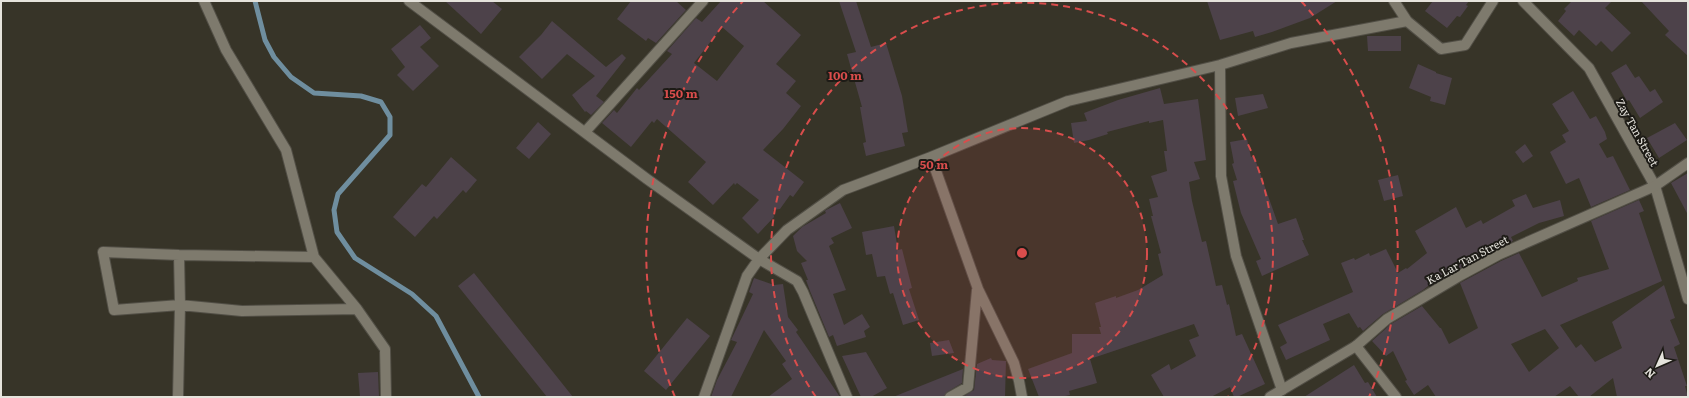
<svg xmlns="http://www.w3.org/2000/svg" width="1689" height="398" font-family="Literata,serif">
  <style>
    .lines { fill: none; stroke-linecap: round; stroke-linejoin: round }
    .stream { stroke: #6f8e9f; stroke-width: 5 }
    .building { fill: #4d424a; fill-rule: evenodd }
    .service-casing { stroke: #524f46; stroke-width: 12 }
    .minor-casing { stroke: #524f46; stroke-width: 12 }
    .tertiary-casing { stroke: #524f46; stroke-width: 12 }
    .service { stroke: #7e7a6d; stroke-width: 10 }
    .minor { stroke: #7e7a6d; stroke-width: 10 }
    .tertiary { stroke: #7e7a6d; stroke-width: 10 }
    .ring { fill: none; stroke: #d94d4c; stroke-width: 2; stroke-dasharray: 7 5 }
    .labels { text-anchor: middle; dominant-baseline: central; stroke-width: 4; stroke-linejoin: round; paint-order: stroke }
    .street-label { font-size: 11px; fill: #e5e3dc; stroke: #1d1b16 }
    .centre { fill: #d94d4c; stroke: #1d1b16; stroke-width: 2 }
    .ring-label { font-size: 12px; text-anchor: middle; font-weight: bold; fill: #d94d4c; stroke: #1d1b16; stroke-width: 4; stroke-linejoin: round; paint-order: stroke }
  </style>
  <rect width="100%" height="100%" fill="#373428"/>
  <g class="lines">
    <!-- stream -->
    <path class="stream" d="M255 1 265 40 274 57 291 77 314 93 361 96 381 102 390 117V135L338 194 334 210 337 232 355 258 412 294 436 316 479 397"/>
  </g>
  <!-- building -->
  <path class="building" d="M445 1H492L502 9 481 34Z
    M631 1H676L686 10 656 43 648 38 646 41 617 19Z
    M721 1H763L801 35 776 64 796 81 786 93 801 106 783 129 763 150 804 182 793 197 790 195 780 209 773 210 774 217 758 234 742 218 759 200 737 183 735 185 734 183 713 205 688 182 706 162 657 119 654 123 652 121 631 147 602 123 614 110 617 113 637 88 639 90 672 54 667 51 696 18 702 22ZM722 27 744 46 717 81 694 63Z
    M839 1H856L871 47 886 43 902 96 908 132 902 133 905 146 866 156 863 143 866 142 860 107H862L847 54 856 52Z
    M1207 1H1337L1310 18 1272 32 1255 37 1253 31 1220 40Z
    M1433 1H1469L1466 5 1468 6 1460 17 1457 16 1447 28 1425 11Z
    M1572 1H1612L1605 8 1631 33 1612 52 1601 41 1596 46 1579 30 1574 36 1558 21 1566 11 1564 9Z
    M1641 1H1688V56L1665 35 1669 31Z
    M552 21 606 67 622 54 626 58 596 96 604 102 591 115 586 111 585 112 572 95 595 76 567 54 542 79 519 57 541 35Z
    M420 25 431 38 420 47 439 66 413 91 397 75 405 67 391 49Z
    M1367 36H1401V51H1368Z
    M1418 64 1436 72V73L1452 78 1445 105 1430 101 1431 97 1409 88Z
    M1626 64 1635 78 1639 76 1650 92 1655 89 1663 102 1640 118 1629 100 1627 101 1611 73Z
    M1160 88 1164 104 1198 99 1206 160 1194 162 1200 179 1189 182 1192 201 1202 242 1206 241 1216 286 1222 285 1227 305 1229 304 1236 336 1242 334 1265 384 1237 397H1234L1230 387 1211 397H1164L1151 375 1169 364 1171 370 1196 356 1189 340 1199 336 1194 324 1090 359 1097 383 1069 391 1070 395 1061 397H1039L1028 369 1072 353V334H1101L1099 327H1101L1095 303 1116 296V298L1138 290 1163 275 1158 254 1161 253 1151 216H1153L1149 199 1158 197 1151 176 1167 171 1164 151H1167L1163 120 1149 123V121L1107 132 1108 134 1089 140 1074 143 1071 123 1087 121 1084 113 1118 100Z
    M1573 91 1590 119 1596 116 1605 132 1607 139 1599 144 1607 158 1613 156 1630 190 1591 207 1579 178 1566 184 1550 152 1566 142 1562 135 1569 131 1552 104Z
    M1263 94 1268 108 1238 116 1235 98Z
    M538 122 551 134 529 159 516 148Z
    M1675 123 1687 140 1659 158 1647 138Z
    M1247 139 1251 157 1254 156 1278 224 1296 218 1304 240H1302L1309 255 1262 276 1256 261 1261 259 1241 213 1233 181 1237 180 1232 164 1234 163 1230 142Z
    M1525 144 1533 156 1523 163 1515 152Z
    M451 157 477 180 466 193 463 190 437 219 434 216 415 237 393 217 422 184 426 187Z
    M1688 173V215L1671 183Z
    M1398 175 1403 196 1384 201 1378 180Z
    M1526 194 1533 208 1560 200 1564 216 1539 223 1511 237 1513 241 1455 271 1453 266 1423 290 1383 314 1363 331 1360 327 1358 328 1349 313 1323 324 1330 340 1286 360 1280 347 1287 343 1278 325 1353 292 1341 263 1354 258 1355 260 1369 253 1370 256 1386 249 1398 273 1406 268 1407 269 1427 253 1415 231 1456 207 1466 228 1481 220 1483 224 1515 206 1512 200Z
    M1639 200 1644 211 1639 213 1662 281 1560 325 1576 348 1581 344 1595 362 1622 348 1612 322 1664 285 1675 318 1670 320 1680 344 1674 347 1687 386H1685L1688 397H1617L1613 378 1589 397H1579L1570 386 1554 397H1436L1428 385 1414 395 1405 381 1407 380 1393 351 1386 356 1372 341 1391 324 1422 306 1440 328H1441L1449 344 1478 328 1460 283 1501 261 1519 253 1542 297 1578 281 1577 278 1609 269 1591 221ZM1545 329 1559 348 1529 372 1511 344Z
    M840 203 852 228 831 238 834 243 829 246 846 290 833 294 844 325 862 314 870 327 864 331 866 337 837 346 833 335 829 337 810 291 806 280H808L801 263 807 261 797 251 793 236 802 227 826 213 825 211 826 210Z
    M894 226 898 250 902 249 912 288 909 289 919 320 903 325 893 293 890 294 885 276 877 277 872 254 866 255 862 232Z
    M474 273 573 397H547L458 286Z
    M754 278 774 285 783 284 788 317 798 330 796 332 807 348 840 397H768L792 379 782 364 786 361 764 330 731 397H711L717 380 737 342 731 340 753 294 749 292Z
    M687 318 710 336 666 390 644 371Z
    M949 340 954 353 932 356 930 343Z
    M866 352 887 388 871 397H861L842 356Z
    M991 358 992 360 1006 361 1005 397H963L974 390 977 364Z
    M1354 365 1365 383 1368 382 1377 397H1304Z
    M963 369 962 383 947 392 944 397H893Z
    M378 372 379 397H360L358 373Z"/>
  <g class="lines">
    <defs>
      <path id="service" d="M759 259 797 281 803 292 847 397"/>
      <path id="minor" d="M204 1 226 50 286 150 314 257 357 309 385 349 386 397
        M409 1 647 179 759 259
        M1394 1 1407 21 1441 49 1465 45 1493 1
        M1523 1 1589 68 1655 186 1688 299
        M1220 65 1221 176 1236 256 1282 390
        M585 132 703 1
        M931 157 978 289 1014 363 1019 381 1022 397
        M314 257 179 255 103 252 114 310 180 305 242 311 357 309
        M1356 346 1396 397
        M178 397 180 305 179 255
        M704 397 747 276 759 259 787 230 843 190 931 157 1068 101 1220 65 1291 43 1407 21
        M950 397 968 387 977 290"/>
      <path id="tertiary" d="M1270 397 1356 346 1387 319 1461 275 1498 255 1655 186 1688 163"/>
    </defs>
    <!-- service casing -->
    <use href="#service" class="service-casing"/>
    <!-- minor casing -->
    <use href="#minor" class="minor-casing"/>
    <!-- tertiary casing -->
    <use href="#tertiary" class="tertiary-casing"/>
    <!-- service -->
    <use href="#service" class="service"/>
    <!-- minor -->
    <use href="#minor" class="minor"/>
    <!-- tertiary -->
    <use href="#tertiary" class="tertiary"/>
  </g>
  <!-- distance rings -->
  <circle cx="1022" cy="253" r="125" fill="#d94d4c" fill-opacity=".12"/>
  <g class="ring">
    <circle cx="1022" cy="253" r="125"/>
    <path d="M816 397A251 251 0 1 1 1228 397"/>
    <path d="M675 397A376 376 0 0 1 743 1M1301 1A376 376 0 0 1 1369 397"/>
  </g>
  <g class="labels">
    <!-- street labels -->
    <g class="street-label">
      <text transform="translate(1638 132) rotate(61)">Zay Tan Street</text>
      <text transform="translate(1467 259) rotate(-28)">Ka Lar Tan Street</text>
    </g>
  </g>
  <circle cx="1022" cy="253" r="6" class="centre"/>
  <g class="ring-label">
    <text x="845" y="80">100 m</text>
    <text x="681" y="98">150 m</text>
    <text x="934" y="169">50 m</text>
  </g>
  <!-- border -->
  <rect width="1689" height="398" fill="none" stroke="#e5e3dc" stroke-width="4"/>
  <!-- north arrow -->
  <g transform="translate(1657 366) rotate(225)" stroke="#1d1b16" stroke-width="3" paint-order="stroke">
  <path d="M0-3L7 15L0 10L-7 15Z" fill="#e5e3dc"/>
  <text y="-6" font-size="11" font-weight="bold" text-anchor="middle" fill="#e5e3dc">N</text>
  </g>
</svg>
